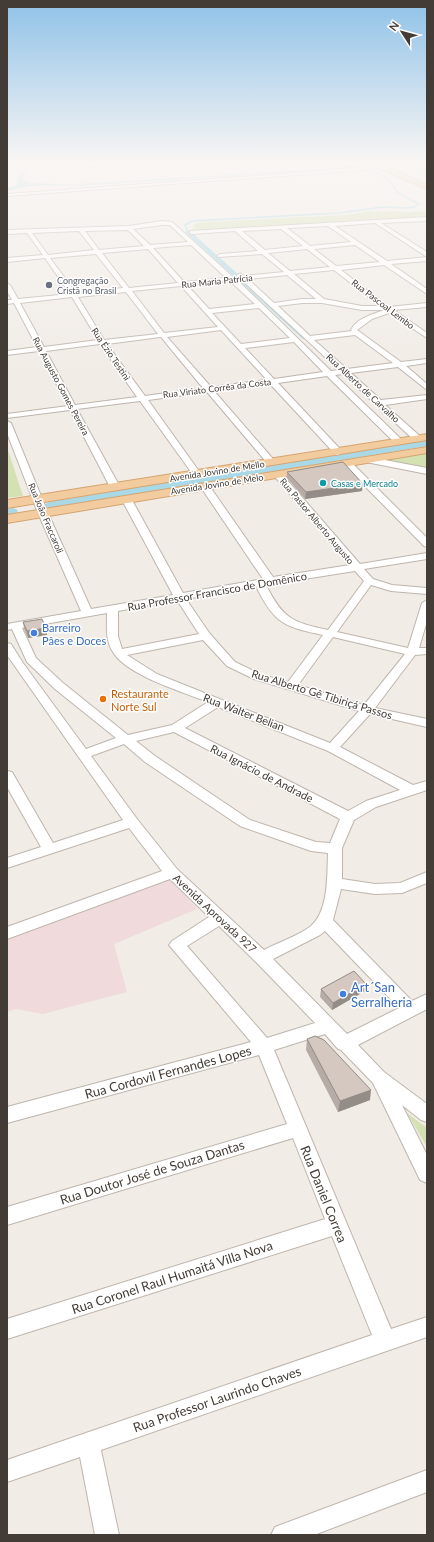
<svg xmlns="http://www.w3.org/2000/svg" width="434" height="1542" font-family="Lato,sans-serif">
  <style>
    .medical { fill: #f0dadb }
    .green { fill: #d4e1b3 }
    .water { fill: #a9d8e7 }
    .lines { fill: none; stroke-linecap: round; stroke-linejoin: round }
    .stream { stroke: #a9d8e7; stroke-width: 1.5 }
    .canal { fill: #a9d8e7; fill-rule: evenodd }
    .minor-casing { stroke: #beb5ad; stroke-width: 2 }
    .major-casing { stroke: #d5a570; stroke-width: 2 }
    .minor { fill: #fff; fill-rule: evenodd }
    .major { fill: #f2cb9e; fill-rule: evenodd }
    .wall { fill: #b6aca5 }
    .shaded-wall { fill: #948c86 }
    .building { fill: #d4c8c0; stroke: #948c86 }
    .worship-dot { fill: #6b7280; stroke: #fff; stroke-width: 1.5 }
    .culture-dot { fill: #0f9aa8; stroke: #fff; stroke-width: 1.5 }
    .shop-dot { fill: #3f7fe0; stroke: #fff; stroke-width: 1.5 }
    .food-dot { fill: #e8710a; stroke: #fff; stroke-width: 1.5 }
    .labels { text-anchor: middle; dominant-baseline: central; stroke-width: 3; stroke-linejoin: round; paint-order: stroke }
    .far-worship-label { font-size: 9px; fill: #5b616d; stroke: #fff; text-anchor: start }
    .far-street-label { font-size: 9px; fill: #433c36; stroke: #fff }
    .far-culture-label { font-size: 9px; fill: #0d838f; stroke: #fff; text-anchor: start }
    .street-label { font-size: 11px; fill: #433c36; stroke: #fff }
    .shop-label { font-size: 11px; fill: #366cbe; stroke: #fff; text-anchor: start }
    .food-label { font-size: 11px; fill: #c56008; stroke: #fff; text-anchor: start }
    .near-shop-label { font-size: 13px; fill: #366cbe; stroke: #fff; text-anchor: start }
    .near-street-label { font-size: 13px; fill: #433c36; stroke: #fff }
  </style>
  <rect width="100%" height="100%" fill="#f1ece6"/>
  <!-- medical -->
  <path class="medical" d="M171 879 197 909 114 944 127 992 43 1014 16 1009 7 1012V940Z"/>
  <!-- green -->
  <path class="green" d="M208 160H269L259 168 203 164Z
    M385 160H427V175Z
    M368 211 408 212 427 211V219L191 232 195 224 203 222 347 215Z
    M7 447 23 496 7 498Z
    M427 452V468L377 460Z
    M407 1113 427 1128V1147Z"/>
  <!-- water -->
  <path class="water" d="M24 171 25 174 22 178 29 183 83 185 29 186 7 191V188L16 186 19 175Z"/>
  <g class="lines">
    <!-- stream -->
    <path class="stream" d="M22 174 37 160
      M78 185 361 167
      M188 232 185 225 192 221 339 213 383 207 407 208 415 207 419 204 398 193 389 180 372 170"/>
    <!-- canal -->
    <path class="canal" d="M186 231H190L240 276V278H236L186 233Z
      M239 279H243L307 337V339H303L239 281Z
      M427 440V446L49 508 44 505 49 502Z
      M13 508 16 509 18 511 16 513 7 515V509Z"/>
    <defs>
      <path id="minor" d="M77 160H87L71 164 86 169 141 160H155L86 171 64 164Z
        M386 165 388 167 364 170 7 196V194L313 172Z
        M427 217V221L381 223 427 252V257L375 223 335 226 387 261 427 257V261L391 264 427 289V294L384 265 341 270 389 307 427 303V307L394 310 427 333V338L389 313 372 319 357 330 401 362 427 359V363L406 366 427 384V390L398 367 351 373 381 400 427 395V399L385 405 421 437 422 439 421 441H415L343 374 335 375 402 440 403 442 402 444H396L327 376 278 383 341 450 342 452 338 455 335 454 270 384 214 391 274 460 275 462 274 464H268L207 392 148 400 201 474 197 477 194 476 140 401 77 409 120 487 115 490 110 487 70 410 7 418V414L68 406 39 351 7 355V351L37 347 14 303 7 304V300H12L7 291V283L10 285 18 299 70 294 45 258 7 262V258L43 255 27 233 7 234V230L129 226 162 221 172 222 233 277H238L237 275 240 273 244 276 284 272 262 254 218 257 217 256 220 254 258 251 235 231 192 234 190 233V231ZM162 225H170L188 242 150 245 133 229ZM328 226 351 242 310 246 287 228ZM281 229 303 246 265 250 242 231ZM128 230 144 246 99 250 85 231ZM79 231 94 250 48 255 32 233ZM191 245 226 278 184 282 153 248ZM355 245 380 262 336 266 314 249ZM148 249 178 283 129 288 102 253ZM307 249 330 267 290 271 268 253ZM96 254 123 288 76 293 50 258ZM334 270 380 306H362L324 299 294 274ZM287 275 316 299H302L274 303 248 279ZM237 280H242L339 370 331 371 281 322ZM230 281 255 304 209 309 187 285ZM181 286 218 327 164 333 132 291ZM126 292 158 334 104 340 78 297ZM72 297 98 340 44 347 20 303ZM302 303H322L362 310H385C373 314 357 318 351 330L352 331 310 336 278 306ZM259 308 290 338 241 344 212 313ZM221 330 267 380 211 387 167 337ZM355 335 393 363 347 369 314 340ZM160 337H161L203 388 145 396 107 344ZM294 342 323 372 274 379 245 348ZM100 344 137 397 75 405 46 351Z
        M7 421 11 423 48 513 91 609 173 595 122 500 127 497 132 500 183 593 263 579 200 486 205 483 208 484 273 577 350 565 275 477 274 475 275 473H281L360 564 427 553V559L364 569 373 579 392 585 427 588V594L391 591 371 585 337 632 408 648 422 603 427 600V621L419 648H427V654L415 655 375 708 427 719V727L370 714 340 747 413 785 427 781V790L376 807 354 820 342 848V879L375 884 400 883 427 872V883L402 893 375 894 341 889 333 920 412 1001 427 994V1009L358 1045 384 1072 427 1104V1122L421 1120 402 1105 427 1155V1183L420 1180 373 1083 341 1050 338 1049 325 1034 274 1050 391 1329 427 1317V1337L101 1450 119 1535H95L80 1457 7 1482V1460L372 1335 332 1236 7 1339V1319L325 1219 293 1138 7 1225V1207L287 1124 259 1055 7 1123V1107L251 1042 169 945 172 941 209 917 170 879 7 939V927L162 871 129 828 7 868V858L41 847 7 787V771L12 772 53 843 123 820 7 655V643L11 644 23 663 86 749 116 738 55 689 27 662 12 629 7 630V624L81 611 38 513 7 433ZM355 571 364 581 328 630C292 622 283 619 266 585ZM256 586C274 624 285 627 323 635L288 682 262 675 235 662 210 634 186 599ZM177 600 199 634 122 649 118 636V611ZM107 613C107 626 105 640 113 652 126 675 183 692 208 702L172 725 128 735 63 683 36 658 22 628ZM333 637 405 654 364 705 298 685ZM203 640 227 666 254 679 359 711 330 743 157 674 127 655ZM218 707 328 751 400 790 366 801 348 811 185 728ZM174 732 340 819 330 843 316 842 250 820 155 756 136 741ZM124 744 145 762 240 826 311 851 328 853C327 875 329 910 311 926 300 935 277 943 264 950L177 869 137 819 91 756ZM219 926 256 962 315 1023 267 1038 187 946ZM325 931 399 1008 347 1034 273 959 320 935Z
        M369 457 427 468V474L366 462 365 460Z
        M347 460 350 461 427 538V547L424 546 344 465 343 463Z
        M427 1470V1492L314 1535H271L275 1527Z"/>
      <path id="major" d="M353 160C379 160 404 175 427 185V189L378 168Z
        M427 434V440L7 508V500Z
        M427 447V453L7 523V515Z"/>
    </defs>
    <!-- minor casing -->
    <use href="#minor" class="minor-casing"/>
    <!-- major casing -->
    <use href="#major" class="major-casing"/>
    <!-- minor -->
    <use href="#minor" class="minor"/>
    <!-- major -->
    <use href="#major" class="major"/>
  </g>
  <!-- wall -->
  <path class="wall" d="M287 472 362 491 305 499 287 478Z
    M23 622 46 628 47 635 28 638 24 629Z
    M366 984 365 991 332 1010 320 997 321 989Z
    M307 1039 370 1100 338 1112 306 1050Z"/>
  <!-- shaded-wall -->
  <path class="shaded-wall" d="M363 484 362 491 305 499 306 492Z
    M46 628 47 635 28 638 27 631Z
    M366 984 365 991 332 1010 333 1003Z
    M371 1090 370 1100 338 1112 340 1101Z"/>
  <!-- building -->
  <path class="building" d="M343 462 363 484 306 492 287 472Z
    M42 619 46 628 27 631 23 622Z
    M354 971 366 984 333 1003 321 989Z
    M315 1036 324 1040 371 1090 340 1101 307 1039Z"/>
  <!-- sky -->
  <linearGradient id="sky" x2="0" y2="1"><stop stop-color="#8fc2e8"/><stop offset="0.43" stop-color="#f9f6f4"/><stop offset="1" stop-color="#f9f6f4" stop-opacity="0"/></linearGradient>
  <rect width="434" height="376" fill="url(#sky)"/>
  <!-- markers -->
  <circle class="worship-dot" cx="49" cy="285" r="4"/>
  <circle class="culture-dot" cx="323" cy="483" r="4"/>
  <g class="shop-dot">
    <circle cx="34" cy="633" r="4"/>
    <circle cx="343" cy="994" r="4"/>
  </g>
  <circle class="food-dot" cx="103" cy="699" r="4"/>
  <g class="labels">
    <!-- far-worship labels -->
    <g class="far-worship-label">
      <text x="57" y="280">Congregação<tspan x="57" dy="10">Cristã no Brasil</tspan></text>
    </g>
    <!-- far-street labels -->
    <g class="far-street-label">
      <text transform="translate(217 281) rotate(-6)">Rua Maria Patrícia</text>
      <text transform="translate(383 304) rotate(37)">Rua Pascoal Lembo</text>
      <text transform="translate(111 354) rotate(56)">Rua Ézio Testini</text>
      <text transform="translate(61 386) rotate(62)">Rua Augusto Gomes Pereira</text>
      <text transform="translate(217 388) rotate(-7)">Rua Viriato Corrêa da Costa</text>
      <text transform="translate(363 388) rotate(43)">Rua Alberto de Carvalho</text>
      <text transform="translate(217 471) rotate(-9)">Avenida Jovino de Mello</text>
      <text transform="translate(217 484) rotate(-9)">Avenida Jovino de Melo</text>
      <text transform="translate(46 518) rotate(67)">Rua João Fraccaroli</text>
      <text transform="translate(317 521) rotate(50)">Rua Pastor Alberto Augusto</text>
    </g>
    <!-- far-culture labels -->
    <g class="far-culture-label">
      <text x="331" y="483">Casas e Mercado</text>
    </g>
    <!-- street labels -->
    <g class="street-label">
      <text transform="translate(217 591) rotate(-10)">Rua Professor Francisco de Domênico</text>
      <text transform="translate(322 694) rotate(17)">Rua Alberto Gê Tibiriçá Passos</text>
      <text transform="translate(244 712) rotate(21)">Rua Walter Belian</text>
      <text transform="translate(262 773) rotate(27)">Rua Ignácio de Andrade</text>
      <text transform="translate(215 913) rotate(43)">Avenida Aprovada 927</text>
    </g>
    <!-- shop labels -->
    <g class="shop-label">
      <text x="42" y="627">Barreiro<tspan x="42" dy="13">Pâes e Doces</tspan></text>
    </g>
    <!-- food labels -->
    <g class="food-label">
      <text x="111" y="693">Restaurante<tspan x="111" dy="13">Norte Sul</tspan></text>
    </g>
    <!-- near-shop labels -->
    <g class="near-shop-label">
      <text x="351" y="987">Art´San<tspan x="351" dy="15">Serralheria</tspan></text>
    </g>
    <!-- near-street labels -->
    <g class="near-street-label">
      <text transform="translate(168 1072) rotate(-15)">Rua Cordovil Fernandes Lopes</text>
      <text transform="translate(152 1172) rotate(-17)">Rua Doutor José de Souza Dantas</text>
      <text transform="translate(324 1194) rotate(68)">Rua Daniel Correa</text>
      <text transform="translate(172 1277) rotate(-18)">Rua Coronel Raul Humaitá Villa Nova</text>
      <text transform="translate(217 1399) rotate(-19)">Rua Professor Laurindo Chaves</text>
    </g>
  </g>
  <!-- border -->
  <rect width="434" height="1542" fill="none" stroke="#433c36" stroke-width="16"/>
  <!-- north arrow -->
  <g transform="translate(402 32) rotate(306)" stroke="#ffffff" stroke-width="3" paint-order="stroke">
  <path d="M0-3L7 15L0 10L-7 15Z" fill="#433c36"/>
  <text y="-6" font-size="11" font-weight="bold" text-anchor="middle" fill="#433c36">N</text>
  </g>
</svg>
